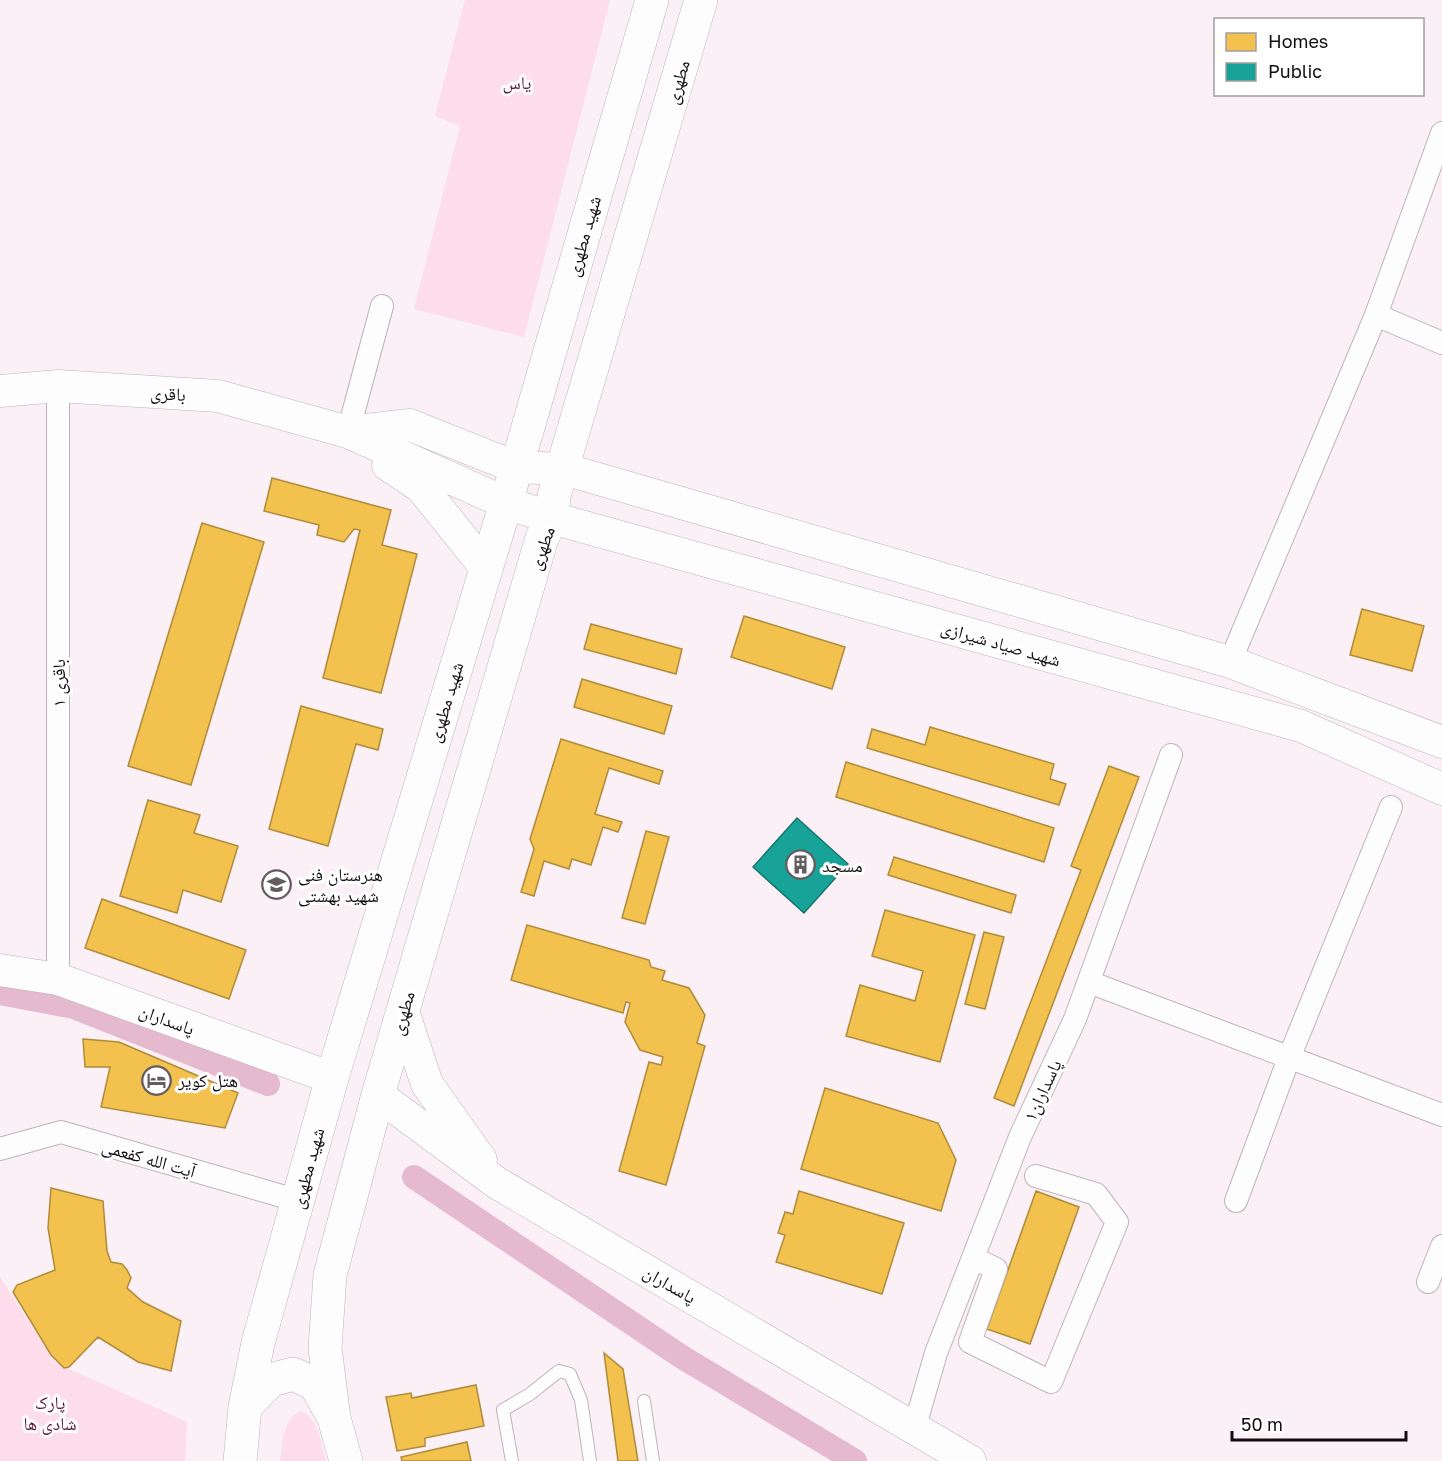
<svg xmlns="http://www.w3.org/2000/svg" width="1442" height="1461" font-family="'Golos Text','Noto Naskh Arabic',sans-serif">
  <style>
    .green { fill: #fddceb }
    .homes { fill: #f2c14e; stroke: #af8b3b; stroke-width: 1.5 }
    .public { fill: #17a398; stroke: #16766f; stroke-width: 1.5 }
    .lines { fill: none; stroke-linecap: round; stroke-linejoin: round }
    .canal { stroke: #e5b9ce; stroke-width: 24 }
    .lane-casing { stroke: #bdb4b8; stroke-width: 14 }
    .street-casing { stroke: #bdb4b8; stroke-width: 24 }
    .secondary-casing { stroke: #bdb4b8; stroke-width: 33 }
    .primary-casing { stroke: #bdb4b8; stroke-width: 34 }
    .lane { stroke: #fefdfe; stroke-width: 12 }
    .street { stroke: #fefdfe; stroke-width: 22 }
    .secondary { stroke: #fefdfe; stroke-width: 32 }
    .primary { stroke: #fefdfe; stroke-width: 33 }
    .labels { text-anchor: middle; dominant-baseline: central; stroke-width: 6; stroke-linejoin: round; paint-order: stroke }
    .park-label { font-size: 18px; fill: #5b173e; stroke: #fff }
    .street-label { font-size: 18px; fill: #140d10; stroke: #fff }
    .poi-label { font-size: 18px; fill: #140d10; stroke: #fff; text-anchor: start }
  </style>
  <rect width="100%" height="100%" fill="#fbf0f5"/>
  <!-- green -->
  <path class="green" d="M465 0H610L524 337 414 309 460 126 435 116Z
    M0 1277 54 1362 187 1422 185 1461H0Z
    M301 1411C319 1419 321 1443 326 1461H280C283 1442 282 1419 301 1411Z"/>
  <!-- homes -->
  <path class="homes" d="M272 478 391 510 382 545 417 554 381 693 323 678 360 530 354 529 344 542 317 535 319 525 264 511Z
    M202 523 264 542 191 785 128 766Z
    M1362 609 1424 626 1412 671 1350 655Z
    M744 616 845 647 832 689 731 657Z
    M591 624 682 649 676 674 584 649Z
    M582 679 672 706 664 734 574 707Z
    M301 706 383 729 378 750 356 744 328 846 269 829Z
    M930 727 1054 764 1050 779 1066 784 1059 805 867 748 872 729 925 745Z
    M561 739 663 771 659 784 609 768 595 814 622 822 618 832 603 827 591 865 572 859 569 869 544 861 534 896 521 892 534 849 530 839Z
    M846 762 1054 828 1044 862 836 797Z
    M1109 766 1139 777 1014 1106 994 1098 1081 870 1071 866Z
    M148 800 200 815 194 833 238 846 221 902 183 890 177 913 120 896Z
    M646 831 669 837 645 924 622 918Z
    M894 857 1016 895 1011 913 888 875Z
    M102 899 246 950 229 999 85 948Z
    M885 910 975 935 940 1062 846 1036 860 985 915 1001 923 971 872 956Z
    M527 925 649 960 651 967 665 971 662 980 689 988 705 1015 697 1043 705 1046 666 1185 619 1171 649 1062 661 1065 663 1057 640 1050 625 1022 630 1003 626 1002 623 1013 511 980Z
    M984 932 1004 937 985 1009 965 1004Z
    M83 1039 119 1042 238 1093 225 1128 101 1107 110 1067H85Z
    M825 1088 938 1123 956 1160 941 1211 801 1169Z
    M51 1188 103 1201 107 1251 111 1262 122 1264 127 1270 131 1278 127 1288 143 1302 181 1321 171 1371 138 1362 98 1337 69 1367 64 1368 51 1355 13 1292 17 1285 55 1270 48 1228Z
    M799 1191 904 1223 882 1294 776 1262 785 1235 778 1233 785 1212 793 1214Z
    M1036 1191 1079 1207 1030 1344 987 1329Z
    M604 1353 623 1369 638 1461H618Z
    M476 1385 484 1426 425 1438V1446L397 1451 386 1397 411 1393 412 1398Z
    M467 1442 471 1461H402L401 1457Z"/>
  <!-- public -->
  <path class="public" d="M797 818 848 864 804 913 753 867Z"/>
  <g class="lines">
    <!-- canal -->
    <path class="canal" d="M0 993 74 1007 268 1084
      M414 1177 682 1357 855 1461"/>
    <defs>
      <path id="lane" d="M644 1401 653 1461
        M512 1461 503 1410 530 1394 559 1371 570 1374 581 1400 590 1461"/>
      <path id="street" d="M1376 315 1442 343
        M348 432 382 306
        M1230 662 1376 315 1442 133
        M58 979V386
        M1089 982 1442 1115
        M0 1149 61 1132 299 1201
        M1236 1201 1289 1058 1391 807
        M973 1258 996 1269 970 1342 1051 1382 1117 1222 1096 1194 1036 1176
        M1428 1282 1442 1246
        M915 1426 936 1353 1020 1137 1075 1019 1171 755"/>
      <path id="secondary" d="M0 391 58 386 218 396 348 432 410 425 515 467 564 469 1230 662 1442 742
        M350 433 506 503 552 518 1301 726 1442 789
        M388 465 421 487 486 568
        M0 970 58 979 332 1078
        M403 1011 427 1084 481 1160
        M378 1095 497 1183 970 1461"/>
      <path id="primary" d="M245 1407 271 1380 293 1374 315 1384 334 1418 346 1461
        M334 1418 325 1348 330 1275 378 1095 542 538 552 518 554 496 701 0
        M240 1461 245 1407 258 1343 332 1078 506 503 652 0"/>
    </defs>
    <!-- lane casing -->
    <use href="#lane" class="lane-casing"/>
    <!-- street casing -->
    <use href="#street" class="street-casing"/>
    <!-- secondary casing -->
    <use href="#secondary" class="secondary-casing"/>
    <!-- primary casing -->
    <use href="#primary" class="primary-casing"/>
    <!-- lane -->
    <use href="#lane" class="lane"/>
    <!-- street -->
    <use href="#street" class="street"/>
    <!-- secondary -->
    <use href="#secondary" class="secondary"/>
    <!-- primary -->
    <use href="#primary" class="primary"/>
  </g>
  <!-- icons -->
  <defs>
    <symbol id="building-ring" viewBox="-11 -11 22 22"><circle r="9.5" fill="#fff" stroke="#655c60" stroke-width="1.5"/><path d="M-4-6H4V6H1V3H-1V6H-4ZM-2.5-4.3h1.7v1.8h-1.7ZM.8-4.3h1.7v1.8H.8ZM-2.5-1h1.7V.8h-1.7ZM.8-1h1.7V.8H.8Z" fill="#655c60"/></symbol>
    <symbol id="school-ring" viewBox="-11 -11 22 22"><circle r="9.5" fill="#fff" stroke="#655c60" stroke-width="1.5"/><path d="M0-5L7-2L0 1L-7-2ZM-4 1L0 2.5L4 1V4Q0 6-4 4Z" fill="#655c60"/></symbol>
    <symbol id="hotel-ring" viewBox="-11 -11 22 22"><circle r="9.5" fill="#fff" stroke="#655c60" stroke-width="1.5"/><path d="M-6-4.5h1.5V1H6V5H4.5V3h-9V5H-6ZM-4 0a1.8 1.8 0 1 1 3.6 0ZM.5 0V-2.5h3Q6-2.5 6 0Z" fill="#655c60"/></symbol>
  </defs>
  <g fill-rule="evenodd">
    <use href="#building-ring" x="784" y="848" width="33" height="33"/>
    <use href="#school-ring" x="260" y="868" width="33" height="33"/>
    <use href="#hotel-ring" x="140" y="1064" width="33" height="33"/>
  </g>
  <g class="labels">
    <!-- park labels -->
    <g class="park-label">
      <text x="517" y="82">یاس</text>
      <text x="50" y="1402">پارک<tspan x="50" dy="21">شادی ها</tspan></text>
    </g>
    <!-- street labels -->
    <g class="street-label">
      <text transform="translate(677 82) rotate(-74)">مطهری</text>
      <text transform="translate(583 236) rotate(-74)">شهید مطهری</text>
      <text transform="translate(168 393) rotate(3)">باقری</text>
      <text transform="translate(541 548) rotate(-70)">مطهری</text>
      <text transform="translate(1001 643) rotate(16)">شهید صیاد شیرازی</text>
      <text transform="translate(58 683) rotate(-90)">باقری ۱</text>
      <text transform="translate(445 702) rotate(-73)">شهید مطهری</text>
      <text transform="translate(402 1013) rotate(-74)">مطهری</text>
      <text transform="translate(167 1019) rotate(20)">پاسداران</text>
      <text transform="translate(1042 1090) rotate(-65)">پاسداران۱</text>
      <text transform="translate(149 1158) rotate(16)">آیت الله کفعمی</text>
      <text transform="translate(307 1168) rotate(-75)">شهید مطهری</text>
      <text transform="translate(670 1284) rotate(30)">پاسداران</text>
    </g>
    <!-- poi labels -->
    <g class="poi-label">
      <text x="822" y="865">مسجد</text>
      <text x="298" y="874">هنرستان فنی<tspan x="298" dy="21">شهید بهشتی</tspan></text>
      <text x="178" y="1080">هتل کویر</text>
    </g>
  </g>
  <!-- legend -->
  <rect x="1214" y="18" width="210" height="78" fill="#ffffff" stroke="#a19e9f" stroke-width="1.5"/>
  <rect x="1226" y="33" width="30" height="18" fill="#f2c14e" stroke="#a19e9f" stroke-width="1.5"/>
  <text x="1268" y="48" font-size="18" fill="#140d10">Homes</text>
  <rect x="1226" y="63" width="30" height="18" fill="#17a398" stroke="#a19e9f" stroke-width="1.5"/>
  <text x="1268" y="78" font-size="18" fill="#140d10">Public</text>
  <!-- scale -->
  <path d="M1232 1431v9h174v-9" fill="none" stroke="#140d10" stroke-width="3"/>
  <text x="1241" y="1431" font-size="18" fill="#140d10" stroke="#ffffff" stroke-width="4.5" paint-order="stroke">50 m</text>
</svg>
